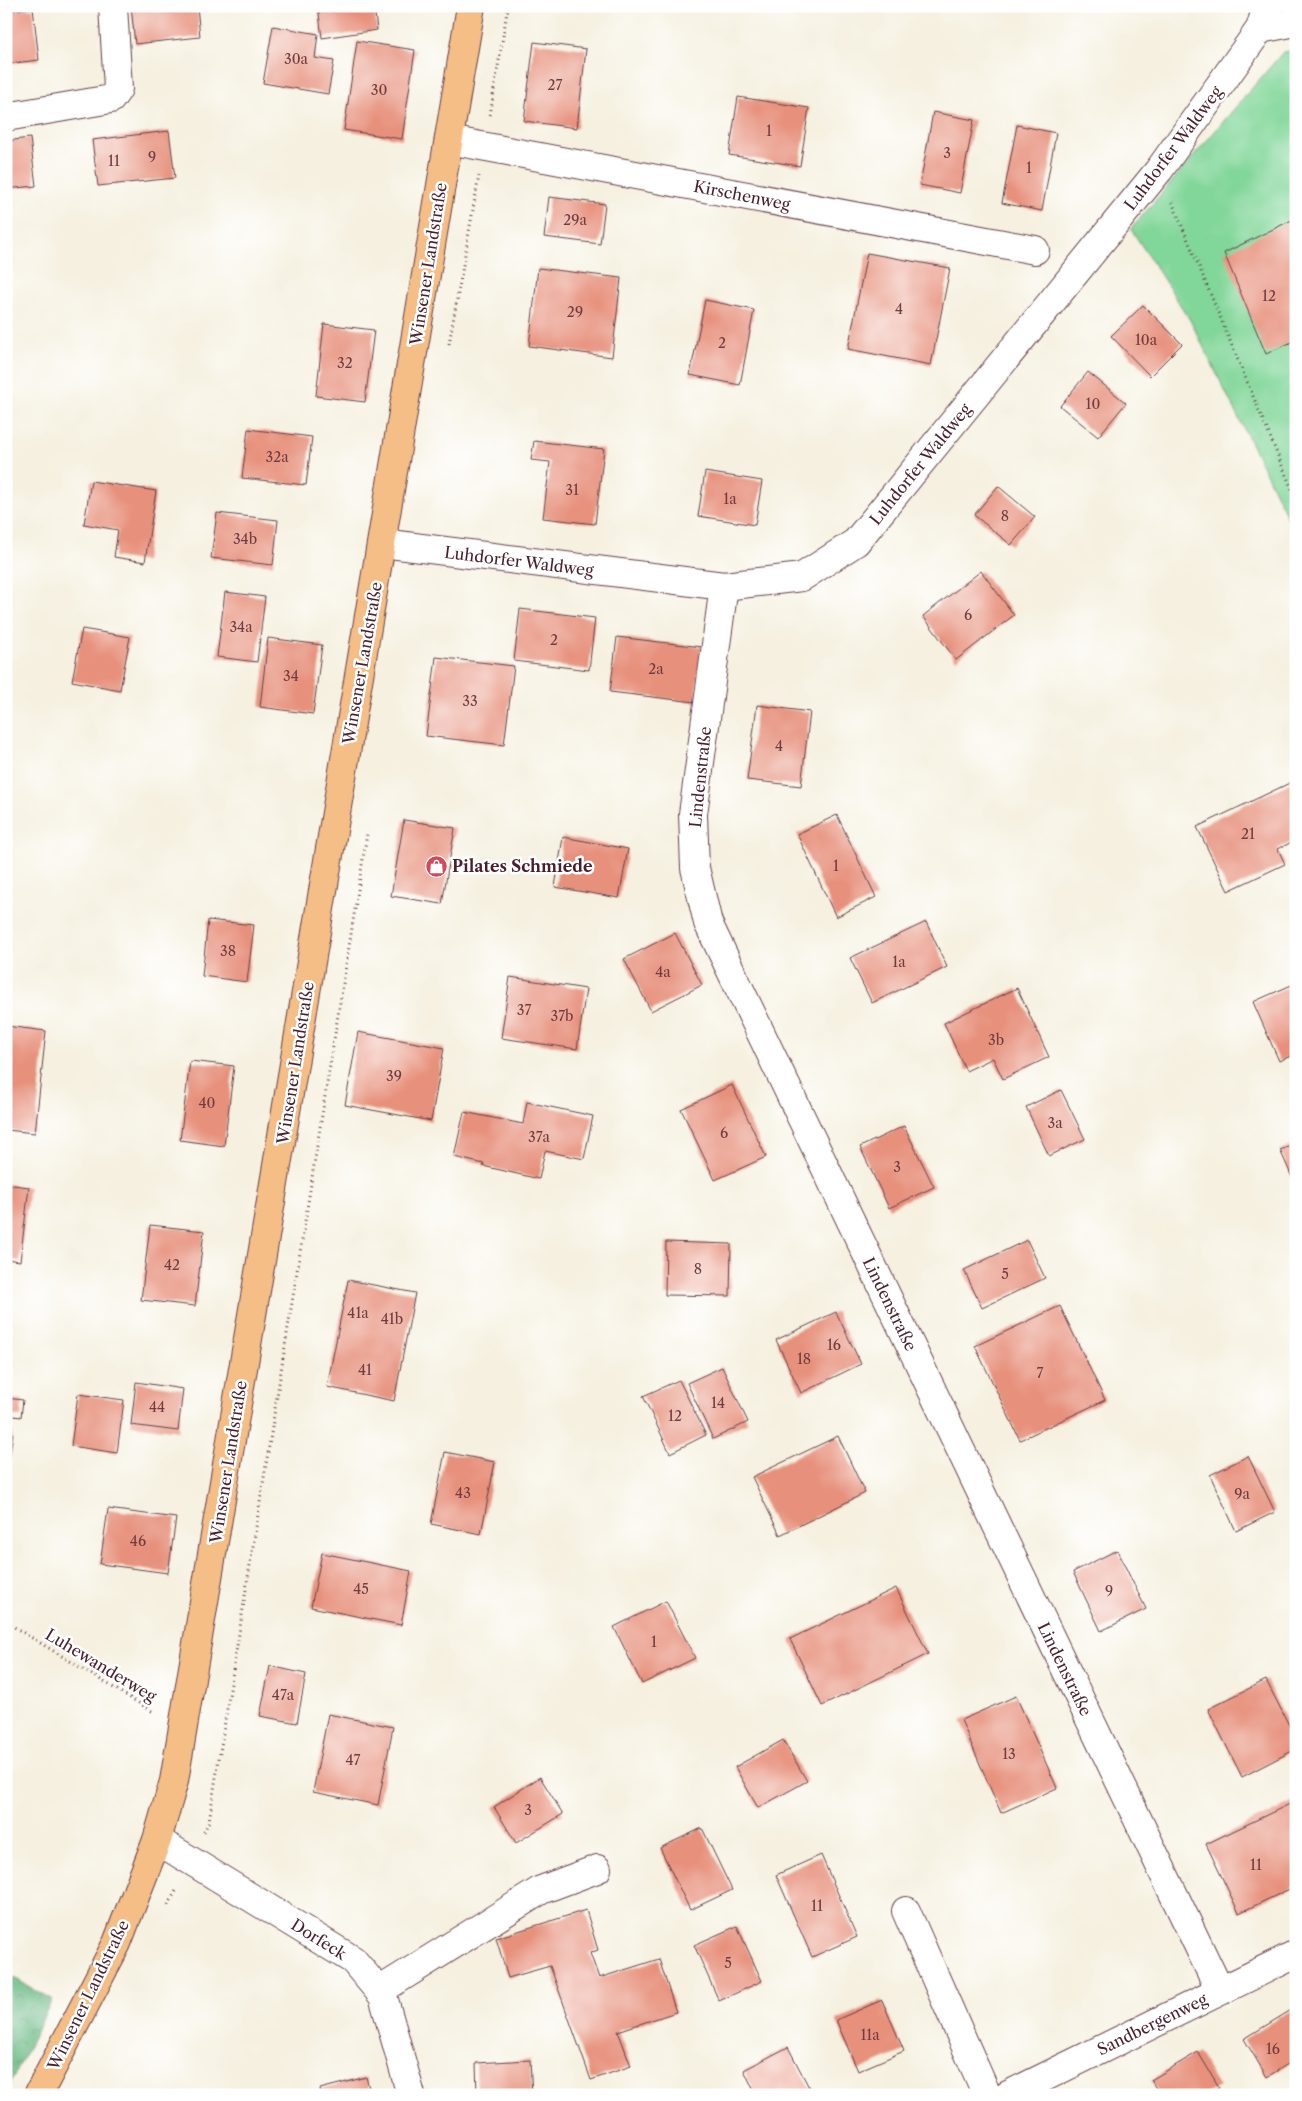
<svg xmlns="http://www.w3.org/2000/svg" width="1302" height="2101" font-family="'Libre Caslon Text',serif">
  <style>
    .grass { fill: #81d699; stroke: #667a62 }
    .forest { fill: url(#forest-crowns); stroke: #596b56 }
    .building { fill: #e7917d }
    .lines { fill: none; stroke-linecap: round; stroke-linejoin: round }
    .minor-casing { stroke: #643e46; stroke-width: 30 }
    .major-casing { stroke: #643e46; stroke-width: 30 }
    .path { stroke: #643e46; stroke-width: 3; stroke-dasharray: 1 4; stroke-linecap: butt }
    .minor { stroke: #fff; stroke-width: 28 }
    .major { stroke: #f5be86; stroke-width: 28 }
    .labels { text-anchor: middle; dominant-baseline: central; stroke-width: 5; stroke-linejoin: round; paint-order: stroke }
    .number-label { font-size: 14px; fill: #713c40 }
    .street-label { font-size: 16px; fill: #4a1f2b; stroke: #fff }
    .poi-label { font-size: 16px; font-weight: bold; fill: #4a1f2b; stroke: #fff; text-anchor: start }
  </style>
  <defs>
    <pattern id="forest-crowns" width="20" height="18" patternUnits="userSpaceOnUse" patternTransform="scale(1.25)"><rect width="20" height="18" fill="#68b781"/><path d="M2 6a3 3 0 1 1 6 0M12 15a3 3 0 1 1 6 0" fill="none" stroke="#58946a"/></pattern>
  </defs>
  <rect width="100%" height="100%" fill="#fff"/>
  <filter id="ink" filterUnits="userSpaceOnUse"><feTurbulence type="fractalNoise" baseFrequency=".02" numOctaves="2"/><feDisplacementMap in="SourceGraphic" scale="10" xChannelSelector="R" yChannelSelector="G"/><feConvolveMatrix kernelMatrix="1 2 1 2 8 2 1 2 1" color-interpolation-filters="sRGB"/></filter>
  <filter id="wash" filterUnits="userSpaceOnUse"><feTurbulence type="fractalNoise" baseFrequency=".0096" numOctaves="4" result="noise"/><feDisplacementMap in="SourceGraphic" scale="20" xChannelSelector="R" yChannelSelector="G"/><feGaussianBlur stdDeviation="1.12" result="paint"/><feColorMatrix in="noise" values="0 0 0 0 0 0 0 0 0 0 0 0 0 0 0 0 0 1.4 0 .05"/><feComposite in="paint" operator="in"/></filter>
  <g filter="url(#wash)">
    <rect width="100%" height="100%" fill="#f5f0df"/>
    <!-- grass -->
    <path class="grass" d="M1296 50V534L1190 320 1131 229 1283 52Z"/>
    <!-- forest -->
    <path class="forest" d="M6 1973 52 2000 6 2092Z"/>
    <g id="blocks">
      <!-- building -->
      <path class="building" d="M131 6H197L200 37 135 44Z
        M318 6H374L377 30 322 38Z
        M33 8 39 60 6 64V11Z
        M273 26 318 34 315 58 334 61 328 94 263 83Z
        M357 41 415 50 402 139 344 130Z
        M534 42 586 49 577 128 524 121Z
        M738 97 809 108 800 166 729 155Z
        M933 112 974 120 960 193 920 185Z
        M1017 125 1056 133 1042 211 1002 203Z
        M169 131 175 178 98 186 92 140Z
        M30 138 36 186 6 189V141Z
        M549 197 605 204 600 244 544 237Z
        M1296 218V340L1266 354 1224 253Z
        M867 253 950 268 931 365 848 349Z
        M538 268 621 278 612 357 529 346Z
        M705 300 754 310 740 385 690 375Z
        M1143 305 1182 344 1150 376 1111 336Z
        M324 324 374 330 365 402 316 396Z
        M1088 372 1126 403 1098 437 1060 406Z
        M248 429 312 437 306 485 242 478Z
        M534 441 604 449 595 524 543 518 550 462 531 460Z
        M705 472 762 481 755 525 698 516Z
        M91 481 156 491 145 562 114 557 118 530 84 524Z
        M998 486 1035 517 1011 545 974 515Z
        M217 513 278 520 273 565 211 558Z
        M981 571 1014 615 956 660 923 616Z
        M225 592 265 597 257 662 217 657Z
        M520 609 595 618 589 670 514 661Z
        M82 629 130 637 120 690 72 681Z
        M617 637 702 647 695 702 610 692Z
        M268 638 322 645 313 714 260 707Z
        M436 657 514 666 504 745 426 736Z
        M757 705 810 712 801 786 747 780Z
        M1296 780V840L1278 849 1285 864 1228 891 1197 827Z
        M837 815 876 897 836 917 797 834Z
        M404 820 455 828 442 904 391 896Z
        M563 837 628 849 619 898 555 887Z
        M208 920 254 925 247 982 202 976Z
        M926 922 947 967 872 1003 850 958Z
        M675 933 702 985 651 1011 624 959Z
        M510 977 586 989 577 1049 501 1038Z
        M1296 983V1054L1279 1061 1253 1002Z
        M1017 988 1049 1057 1003 1079 993 1058 966 1071 944 1023Z
        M6 1026 46 1031 35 1133 6 1130Z
        M358 1032 444 1048 431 1121 345 1105Z
        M190 1061 234 1066 224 1146 180 1140Z
        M732 1085 766 1157 715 1180 681 1109Z
        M1061 1090 1085 1139 1049 1156 1026 1107Z
        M527 1102 593 1116 584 1159 545 1151 539 1179 483 1166 484 1164 454 1157 464 1112 523 1124Z
        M904 1126 934 1187 889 1208 860 1147Z
        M1296 1144V1186L1280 1150Z
        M6 1184 29 1187 20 1261 6 1259Z
        M150 1225 204 1231 195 1306 141 1300Z
        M1027 1240 1045 1278 982 1308 964 1270Z
        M666 1242 731 1244 730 1296 665 1295Z
        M348 1280 415 1293 394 1401 327 1387Z
        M1060 1306 1105 1400 1020 1440 975 1346Z
        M836 1312 861 1364 801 1393 776 1340Z
        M722 1367 748 1422 713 1439 687 1383Z
        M679 1380 706 1435 670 1453 643 1396Z
        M136 1382 183 1389 178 1431 131 1425Z
        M78 1394 124 1400 117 1453 71 1446Z
        M6 1398 23 1400 21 1417 6 1415Z
        M6 1431 13 1432 7 1477H6Z
        M838 1436 865 1493 780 1535 752 1477Z
        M445 1452 495 1462 481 1534 431 1524Z
        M1248 1456 1275 1512 1236 1531 1210 1475Z
        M108 1509 176 1518 168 1573 100 1564Z
        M1117 1550 1146 1609 1101 1631 1073 1572Z
        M322 1553 411 1571 401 1625 311 1607Z
        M896 1588 928 1654 822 1706 790 1639Z
        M666 1601 695 1658 642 1684 614 1627Z
        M270 1666 306 1674 297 1723 260 1716Z
        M1266 1680 1296 1739V1749L1242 1777 1208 1709Z
        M1016 1696 1057 1788 1001 1813 961 1720Z
        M328 1714 393 1727 378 1805 313 1792Z
        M783 1740 807 1781 758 1808 735 1767Z
        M540 1777 563 1814 516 1843 494 1807Z
        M1296 1801V1886L1239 1913 1206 1844Z
        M702 1828 732 1890 690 1910 660 1848Z
        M821 1855 857 1937 812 1957 776 1875Z
        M586 1910 598 1950 590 1953 599 1978 659 1959 676 2012 618 2031 631 2066 591 2080 550 1966 508 1978 496 1938Z
        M737 1926 762 1981 719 2001 694 1945Z
        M882 2000 904 2051 858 2071 836 2020Z
        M1296 2007V2059L1267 2077 1244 2039Z
        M788 2047 813 2095H756L744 2070Z
        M1198 2052 1219 2087 1205 2095H1160L1151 2080Z
        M530 2060 532 2095H477L476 2063Z
        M366 2077 371 2095H321L320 2089Z"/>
    </g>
  </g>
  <g filter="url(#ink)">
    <use href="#blocks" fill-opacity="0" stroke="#643e46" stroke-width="1"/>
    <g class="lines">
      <defs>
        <path id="minor" d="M1260 29 1296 22
          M6 117 111 99 118 89 113 6
          M449 140 1035 250
          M382 543 724 586 802 577 856 542 1159 170 1260 29 1267 6
          M724 586 693 814 695 868 708 923 1220 1991
          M157 1840 353 1960 383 1996 411 2095
          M906 1911 987 2095
          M379 1991 541 1890 597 1869
          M1008 2095 1296 1954"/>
        <path id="major" d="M38 2095 117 1943 157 1840 174 1781 471 6"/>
      </defs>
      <!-- minor casing -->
      <use href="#minor" class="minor-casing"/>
      <!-- major casing -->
      <use href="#major" class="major-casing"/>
      <!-- path -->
      <path class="path" d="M490 115 508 6
        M1172 202 1296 499
        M449 344 479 176
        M6 1622 155 1713
        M204 1832 209 1821 367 834
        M168 1905 177 1889"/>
      <!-- minor -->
      <use href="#minor" class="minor"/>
      <!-- major -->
      <use href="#major" class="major"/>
    </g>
  </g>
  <!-- icons -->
  <defs>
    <symbol id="shop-disc" viewBox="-11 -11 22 22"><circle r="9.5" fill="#d1495b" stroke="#fff"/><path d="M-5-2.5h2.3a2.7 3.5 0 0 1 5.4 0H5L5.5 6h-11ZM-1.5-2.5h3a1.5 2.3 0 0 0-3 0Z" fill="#fff"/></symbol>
  </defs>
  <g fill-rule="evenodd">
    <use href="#shop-disc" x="424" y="854" width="25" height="25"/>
  </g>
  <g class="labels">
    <!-- number labels -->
    <g class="number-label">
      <text x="296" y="59">30a</text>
      <text x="555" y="85">27</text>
      <text x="379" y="90">30</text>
      <text x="769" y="131">1</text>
      <text x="947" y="153">3</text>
      <text x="152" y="157">9</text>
      <text x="114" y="161">11</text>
      <text x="1029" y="168">1</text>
      <text x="575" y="220">29a</text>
      <text x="1269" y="296">12</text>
      <text x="899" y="309">4</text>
      <text x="575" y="312">29</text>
      <text x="1146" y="340">10a</text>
      <text x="722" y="343">2</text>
      <text x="345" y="363">32</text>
      <text x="1093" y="404">10</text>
      <text x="277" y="457">32a</text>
      <text x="572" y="490">31</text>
      <text x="730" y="499">1a</text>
      <text x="1005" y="516">8</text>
      <text x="245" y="539">34b</text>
      <text x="968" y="615">6</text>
      <text x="241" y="627">34a</text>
      <text x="554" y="640">2</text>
      <text x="656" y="669">2a</text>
      <text x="291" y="676">34</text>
      <text x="470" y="701">33</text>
      <text x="779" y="746">4</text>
      <text x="1248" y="834">21</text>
      <text x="836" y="866">1</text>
      <text x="228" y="951">38</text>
      <text x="899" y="962">1a</text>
      <text x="663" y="972">4a</text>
      <text x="524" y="1010">37</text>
      <text x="562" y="1016">37b</text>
      <text x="996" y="1040">3b</text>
      <text x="394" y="1076">39</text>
      <text x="207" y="1103">40</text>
      <text x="1055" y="1123">3a</text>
      <text x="724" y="1133">6</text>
      <text x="539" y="1137">37a</text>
      <text x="897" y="1167">3</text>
      <text x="172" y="1265">42</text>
      <text x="698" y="1269">8</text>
      <text x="1005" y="1274">5</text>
      <text x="358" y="1313">41a</text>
      <text x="392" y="1319">41b</text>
      <text x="834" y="1345">16</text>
      <text x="804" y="1359">18</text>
      <text x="365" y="1370">41</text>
      <text x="1040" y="1373">7</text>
      <text x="718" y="1403">14</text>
      <text x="157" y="1407">44</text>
      <text x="675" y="1416">12</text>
      <text x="463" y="1493">43</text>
      <text x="1242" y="1494">9a</text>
      <text x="138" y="1541">46</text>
      <text x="361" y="1589">45</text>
      <text x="1109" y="1591">9</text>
      <text x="654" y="1642">1</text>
      <text x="283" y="1695">47a</text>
      <text x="1009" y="1754">13</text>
      <text x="353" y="1760">47</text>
      <text x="528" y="1810">3</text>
      <text x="1256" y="1865">11</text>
      <text x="817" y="1906">11</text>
      <text x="728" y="1963">5</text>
      <text x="870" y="2035">11a</text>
      <text x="1273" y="2049">16</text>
    </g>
    <!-- street labels -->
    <g class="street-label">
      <text transform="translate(1173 148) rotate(-53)">Luhdorfer Waldweg</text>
      <text transform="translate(742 195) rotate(11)">Kirschenweg</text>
      <text transform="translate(428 264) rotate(-81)">Winsener Landstraße</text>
      <text transform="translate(920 464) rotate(-51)">Luhdorfer Waldweg</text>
      <text transform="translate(519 561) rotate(7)">Luhdorfer Waldweg</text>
      <text transform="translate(362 663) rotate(-80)">Winsener Landstraße</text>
      <text transform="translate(700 777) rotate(-84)">Lindenstraße</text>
      <text transform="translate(295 1063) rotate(-81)">Winsener Landstraße</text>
      <text transform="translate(890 1304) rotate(64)">Lindenstraße</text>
      <text transform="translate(228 1462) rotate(-81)">Winsener Landstraße</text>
      <text transform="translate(101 1665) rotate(31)">Luhewanderweg</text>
      <text transform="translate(1065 1669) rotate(64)">Lindenstraße</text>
      <text transform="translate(319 1939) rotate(32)">Dorfeck</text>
      <text transform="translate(88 1995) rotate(-64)">Winsener Landstraße</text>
      <text transform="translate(1152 2024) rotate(-26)">Sandbergenweg</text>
    </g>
    <!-- poi labels -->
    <g class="poi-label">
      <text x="452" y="866">Pilates Schmiede</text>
    </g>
  </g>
  <!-- margin -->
  <rect width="1302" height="2101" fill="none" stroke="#fff" stroke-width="25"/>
</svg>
